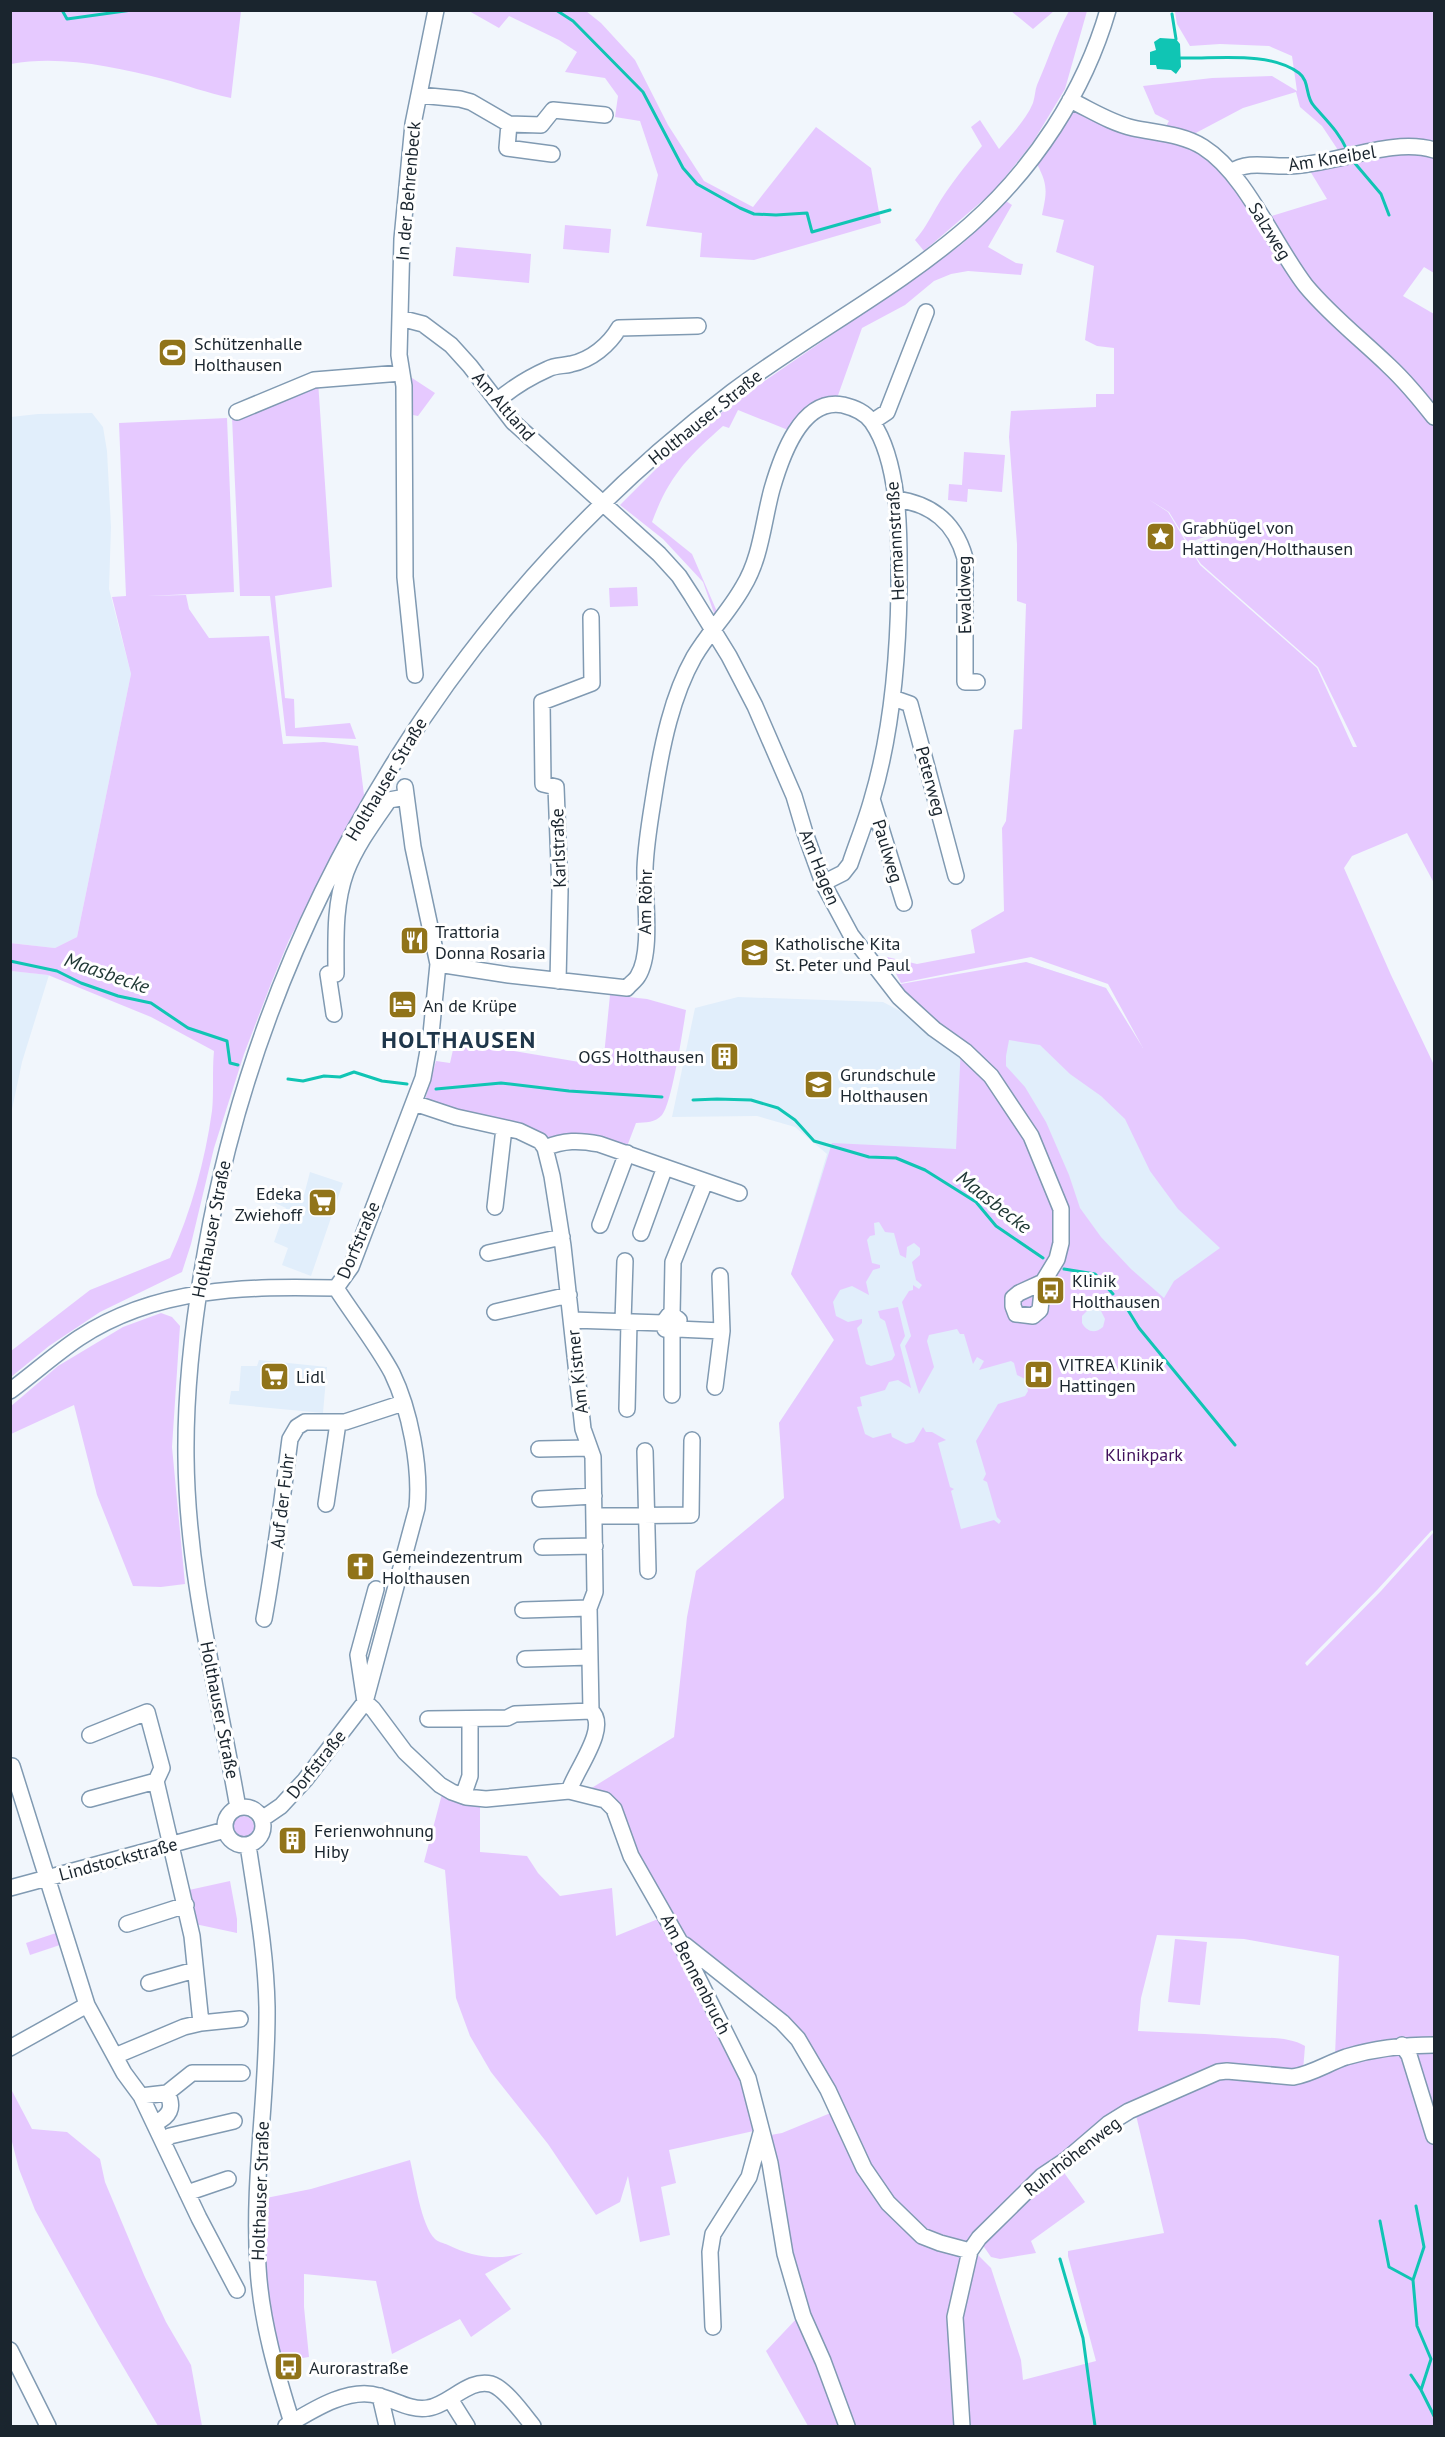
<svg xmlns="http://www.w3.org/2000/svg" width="1445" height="2437" font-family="'PT Sans',sans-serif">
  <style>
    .built { fill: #e1eefb }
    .green { fill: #e6c9ff; fill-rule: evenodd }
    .water { fill: #10c5b4 }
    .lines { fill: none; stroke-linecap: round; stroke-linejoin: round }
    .stream { stroke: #10c5b4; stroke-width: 3 }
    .minor-casing { stroke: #809ab2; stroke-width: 18 }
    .minor { stroke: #fff; stroke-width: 15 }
    .labels { text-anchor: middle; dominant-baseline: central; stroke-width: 6; stroke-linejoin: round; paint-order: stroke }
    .street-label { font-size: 18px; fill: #1a252e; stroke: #fff }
    .poi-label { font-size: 18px; fill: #1a252e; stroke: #fff; text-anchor: start }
    .park-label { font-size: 18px; fill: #41115d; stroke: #fff }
    .water-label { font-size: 20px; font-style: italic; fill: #1e3733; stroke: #fff }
    .district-label { font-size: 24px; font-weight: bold; letter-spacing: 1.5px; fill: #1f364a; stroke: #fff }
  </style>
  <rect width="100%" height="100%" fill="#f1f6fc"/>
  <!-- built -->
  <path class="built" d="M92 413 103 427 107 451 111 527 109 589 131 674 77 937 55 948 11 943V417L38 414Z
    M1026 962 1106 988 1206 1153 1378 1589 1305 1663 1061 1620 779 1423 834 1340 791 1274 827 1154 795 1127 757 1116 672 1117 695 1008 738 997 883 1002 904 1013 960 1053V1062L961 1045Z
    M11 971 49 975 22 1062 11 1114Z
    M310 1172 343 1183 311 1276 282 1265 288 1248 274 1242 286 1208 275 1203 280 1187 304 1195Z
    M259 1360 327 1367 323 1413 229 1404 231 1391H239L241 1366H257Z"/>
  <!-- green -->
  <path class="green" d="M11 10 241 11 231 98C207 93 186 85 163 79 115 67 60 55 11 64Z
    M469 11H586L601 23 635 60 668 125 704 181 753 207 816 127 871 168 881 223 754 260 700 257 702 233 646 226 658 175 640 121 615 117 618 96 605 78 565 72 577 52 559 40 509 16 499 28Z
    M1011 11V10L1054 11 1033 29Z
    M1069 11H1087L1065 89 1033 142 995 190 924 251 915 240C924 230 929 220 936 208 949 186 965 166 982 146L971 127 980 120 999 149C1011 135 1026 120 1033 103 1035 97 1035 90 1037 85 1048 60 1056 34 1069 11Z
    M1177 11H1434V148L1342 156 1322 126 1300 107 1296 92 1243 108 1192 135 1165 128 1169 121 1155 114 1143 86 1212 78 1272 76 1297 91 1292 56 1269 46 1220 44 1190 46 1177 24 1175 12Z
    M1076 110 1159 136 1203 152 1226 175 1285 263 1434 422V883L1407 833 1352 856 1344 868 1391 975 1434 1065V1532L1432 1530 1378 1589 1305 1663 1307 1666 1381 1591 1433 1533 1434 1536V2043L1335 2056 1339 1956 1244 1939 1157 1935 1141 1998 1138 2031C1176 2033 1213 2034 1250 2037 1268 2038 1290 2037 1305 2046L1303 2071 1225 2069 1127 2110 1000 2213 959 2283 960 2426H808L766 2351 800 2315 765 2136 782 2133 833 2112 784 2019 685 1940 663 1905 615 1806 590 1789 674 1737 687 1617 696 1571 784 1498 779 1423 834 1340 791 1274 832 1143 956 1149 961 1045 895 985 1026 962 1106 988 1143 1048 1108 984 1031 957 901 983 887 957 917 964 975 953 971 930 1004 911 1002 828 1006 821 1014 730 1022 729 1026 604 1017 601V544L1009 437 1011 411 1096 407V394H1114V348L1097 346 1085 340 1094 266 1056 252 1064 220 1042 215C1047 192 1048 185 1037 164L1071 112ZM1148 499 1169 512 1188 543 1220 531 1221 534 1189 547 1201 564 1318 667 1357 747H1353L1317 668 1200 565 1168 512ZM1009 1040 1040 1045 1070 1074 1101 1096 1125 1119 1150 1171 1178 1209 1220 1248 1174 1281 1164 1298 1131 1269 1101 1237 1080 1208 1069 1175 1046 1122 1025 1087 1006 1066V1056ZM879 1222 885 1232 894 1233 900 1255 906 1258 907 1247 914 1243 920 1248V1255L912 1262 916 1280 922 1285 919 1289 913 1285V1290L909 1291 902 1302 911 1336 905 1346 919 1394 934 1367 927 1341 929 1335 957 1329 960 1334H964L973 1364 977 1357 984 1361 979 1370 1011 1361 1014 1363 1017 1375 1025 1379 1028 1391 1025 1396 998 1404 976 1441 986 1474 983 1480 987 1482 997 1517 1001 1521 999 1524 994 1520 961 1529 951 1491 954 1489 950 1487 938 1443 946 1440 932 1432H926L923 1427 914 1442 906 1444 892 1437 891 1433 873 1438 865 1434 857 1407 862 1406 860 1397 885 1390 889 1382 898 1380 911 1388 900 1345 905 1336 898 1307 878 1311 880 1318 885 1321 895 1355 892 1360 871 1366 866 1364 857 1328 862 1323V1319L848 1322 836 1316 833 1302 840 1290 852 1286 869 1295 866 1282 873 1270 880 1268V1265L872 1263 867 1240 870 1236 875 1235 874 1223ZM1090 1308 1101 1311 1105 1319 1103 1327C1095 1334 1087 1332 1082 1323V1316Z
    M1405 147 1434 152V273L1424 267 1403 296 1434 314V409L1310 284 1265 218 1327 199 1307 166Z
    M1006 201 1012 205 988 247 1016 263 1023 264 1021 275 968 271 951 274 934 281 905 305 862 328 836 401 793 432 738 410 729 428 723 426C687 458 669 476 652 522L692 554 718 614 714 613 703 582 663 539 620 505 674 451 737 400 932 266 962 244Z
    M565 225 611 229 609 253 563 249Z
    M456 247 531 254 529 283 453 276Z
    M409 376 435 393 418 416 413 415 410 412Z
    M318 381 332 587 275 596 285 698 294 699 295 728 350 723 356 739 286 736 270 596H240L232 417Z
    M227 418 234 592 147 596 186 595 189 609 209 638 269 636 283 744 324 742 358 746 364 795 289 940 272 981 244 1054 214 1148 191 1244 182 1272 100 1312 49 1346 11 1377V1351L90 1290 170 1258C191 1212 205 1161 212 1111 214 1092 212 1071 214 1051L151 1017 48 975 11 971 10 943 55 948 77 937 131 674 112 597 126 596 119 423Z
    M964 452 1005 455 1002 492 968 489 967 502 948 500 949 484 962 485Z
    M637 587 638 606 610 607 609 588Z
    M610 995 647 999 686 1010C683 1029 672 1103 662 1115 655 1123 646 1122 636 1123L626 1149 545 1140 425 1100 436 1061 450 1063 455 1041 603 1066Z
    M161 1313 172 1317 180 1326 172 1447 185 1584 161 1587 133 1586 97 1495 74 1405 11 1434 10 1407 58 1366 123 1327Z
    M442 1794 480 1804V1852L527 1856 538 1873 560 1896 612 1888 616 1936 663 1917 745 2079 758 2130 669 2150 676 2183 661 2187 670 2235 640 2242 628 2176 620 2202 596 2215 548 2144 491 2072 470 2036 456 1998 445 1870 424 1862Z
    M232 1827a11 11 0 1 1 22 0a11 11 0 1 1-22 0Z
    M230 1881 237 1919V1933L195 1924 189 1890Z
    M56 1933 60 1945 30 1955 26 1943Z
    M1175 1939 1207 1942 1200 2005 1168 2002Z
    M1434 2047V2426H965L960 2367 962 2284 972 2249 991 2268 1021 2360 1023 2380 1096 2361 1068 2256V2251L1164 2233 1135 2111 1212 2077 1296 2079 1330 2064Z
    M11 2089 32 2129 67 2132 100 2159 105 2182 144 2275 166 2322 191 2365 202 2426H158L98 2324 35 2210 19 2169 11 2138Z
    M410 2160C415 2180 421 2225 435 2239 438 2242 444 2243 448 2245 473 2257 496 2261 523 2253L485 2274 511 2309 471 2337 460 2319 392 2354 376 2281 304 2274V2307L309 2357 277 2362 263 2296 261 2199 311 2189Z
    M1060 2167 1085 2202 1031 2241 1036 2253 1000 2259 991 2257 982 2244Z"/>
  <!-- water -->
  <path class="water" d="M1160 38 1176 39 1180 44 1181 67 1176 74 1171 70 1157 69 1156 65H1150V52L1156 50 1154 42Z"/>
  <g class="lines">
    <!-- stream -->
    <path class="stream" d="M62 10 67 19 132 10
      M556 10 573 21 643 92 683 168 697 184 740 208 754 214 776 215 807 213 812 232 890 210
      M1172 14 1176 39
      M1181 58C1217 59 1270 51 1299 73 1310 81 1305 97 1314 106 1327 121 1339 132 1347 150
      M1353 161 1381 194 1389 215
      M10 961 57 971 81 983 118 996 151 1003 188 1028 227 1041 230 1063 238 1065
      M288 1079 303 1081 324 1076 340 1077 354 1072 382 1081 407 1084
      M436 1089 501 1083 569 1091 662 1097
      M693 1100 717 1099 751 1100 778 1108 795 1120 814 1141 869 1157 896 1158 925 1170 976 1202 996 1226 1043 1258
      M1064 1269 1095 1274 1113 1294
      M1123 1302 1139 1328 1235 1445
      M1416 2206 1424 2247 1413 2280 1417 2326 1431 2359 1421 2390 1434 2416
      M1380 2221 1389 2267 1413 2280
      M1060 2259 1083 2338 1095 2426
      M1411 2375 1421 2390"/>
    <defs>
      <path id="minor" d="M419 95 460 99 471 102 509 124 541 125 553 110 605 115
        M1070 100C1091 110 1111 123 1133 128 1156 133 1183 134 1203 147 1246 174 1274 245 1306 286 1331 316 1361 339 1389 366 1405 381 1420 399 1434 417
        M509 124 507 148 552 154
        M1231 172C1248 160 1269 167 1289 166 1334 165 1392 137 1434 150
        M400 318 423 324 451 345 470 366 513 422 659 554 679 576 692 596 729 656 755 706 794 796 805 833 823 883 851 935 899 997 934 1029 965 1051 991 1076 1031 1136 1061 1209V1243L1057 1259 1043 1282 1040 1310 1033 1316 1016 1314 1013 1306V1298L1019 1293 1043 1282
        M497 401C512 388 530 377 548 369 555 365 564 366 571 364 591 360 609 345 619 328L698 326
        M237 412 314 380 401 373
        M872 422 887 412 926 312
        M896 499C932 504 955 522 965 558V682H977
        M415 675 405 577 404 386 399 355 402 239 413 124 436 10
        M893 698 910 704 956 876
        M872 799 904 903
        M438 964 509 975 627 988C630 984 636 980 638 976 653 952 644 896 645 868 646 841 651 815 655 789 662 745 672 696 694 657 708 633 729 612 743 587 761 558 763 522 772 489 781 458 801 397 843 405 855 408 865 412 872 422 886 442 893 474 896 498 900 528 899 560 899 590 898 660 892 732 872 799 866 821 857 843 850 864L843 873 823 883
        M558 981 560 891 556 787 543 784 542 702 592 683 591 617
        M334 1014 328 974H336C336 940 334 905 346 872 356 846 373 823 389 800L406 797
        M414 1103 456 1117 519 1131 540 1141 545 1148 552 1176 563 1246 583 1429 593 1457 595 1592 589 1608 591 1711C610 1727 575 1771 569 1791
        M545 1148C564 1140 579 1140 599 1144L739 1193
        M495 1207 504 1128
        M600 1225 627 1153
        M641 1233 665 1167
        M488 1253 562 1237
        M336 1288 351 1267 423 1078 431 1034 438 964 413 847 405 787
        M495 1312 569 1295
        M672 1315 673 1262 705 1182
        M572 1320 663 1323 665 1329 672 1331 678 1327 679 1320 674 1316 669 1315 663 1323
        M623 1322 625 1261
        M677 1329 722 1331
        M715 1387 722 1331 720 1276
        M10 1391C33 1374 55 1354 79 1338 156 1287 248 1286 336 1288
        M672 1395V1331
        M627 1409 629 1322
        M539 1449 589 1448
        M645 1451 648 1571
        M540 1499 594 1496
        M326 1504 338 1423
        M595 1516 691 1515 692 1440
        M542 1547 595 1546
        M376 1589 358 1655 365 1702 373 1709 405 1752 440 1785 452 1792 466 1797 486 1799 569 1791 605 1800 614 1809 631 1856 680 1942 748 2078 770 2163 785 2254 803 2316 823 2361 847 2426
        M523 1610 589 1608
        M264 1619C275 1559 282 1500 290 1439L297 1427 305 1422H345L403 1403
        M525 1659 590 1657
        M428 1719 507 1718 515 1714 591 1711
        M90 1735 147 1712 162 1768 156 1781 192 1936 201 2023 184 2027 115 2056
        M12 1766 87 2005 124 2073 141 2096 199 2218 237 2290
        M463 1796 470 1776V1719
        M90 1799 156 1781
        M225 1826a19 19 0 1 1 38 0a19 19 0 1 1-38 0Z
        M238 1808C218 1691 187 1576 186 1457 185 1378 196 1299 211 1222 276 894 465 595 732 392 809 334 897 289 970 225 1034 168 1084 93 1108 10
        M262 1819 281 1806 305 1780 365 1702 417 1508C421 1467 410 1410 392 1373 377 1345 354 1316 336 1288
        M248 1845C256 1899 266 1952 267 2007 268 2094 252 2180 258 2267 261 2321 277 2375 293 2426
        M10 1888 225 1830
        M127 1924 186 1905
        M685 1945 782 2022 798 2039 828 2090 864 2168 888 2203 922 2236 940 2243 970 2251
        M149 1983 195 1970
        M201 2023 240 2019
        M1402 2045 1409 2055 1434 2136
        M10 2048 87 2005
        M167 2093 192 2073H242
        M141 2096 167 2093C175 2108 169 2117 155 2123
        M163 2142 170 2136 234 2121
        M187 2193 228 2179
        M713 2327 710 2252 713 2234 749 2177 761 2133
        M10 2350 48 2426
        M380 2396 387 2426
        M450 2399 467 2426
        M286 2426C311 2411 349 2386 379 2396 395 2400 411 2411 428 2408 449 2405 469 2378 491 2384 505 2388 524 2415 533 2426
        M962 2426 955 2317 970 2251 979 2238 1042 2176 1066 2160 1108 2124 1129 2111 1218 2072 1227 2071 1293 2077C1312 2074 1328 2063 1346 2057 1376 2048 1404 2045 1434 2045"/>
    </defs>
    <!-- minor casing -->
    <use href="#minor" class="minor-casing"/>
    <!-- minor -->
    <use href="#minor" class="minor"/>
  </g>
  <!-- icons -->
  <defs>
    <symbol id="stadium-square" viewBox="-11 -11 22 22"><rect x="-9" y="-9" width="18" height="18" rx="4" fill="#91741a" stroke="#fff"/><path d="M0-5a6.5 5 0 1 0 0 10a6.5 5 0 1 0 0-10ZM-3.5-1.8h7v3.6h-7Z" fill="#fff"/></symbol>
    <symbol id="sight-square" viewBox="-11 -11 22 22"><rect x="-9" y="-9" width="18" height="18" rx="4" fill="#91741a" stroke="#fff"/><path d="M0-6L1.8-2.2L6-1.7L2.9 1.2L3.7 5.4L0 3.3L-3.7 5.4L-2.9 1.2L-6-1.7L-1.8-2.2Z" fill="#fff"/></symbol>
    <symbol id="restaurant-square" viewBox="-11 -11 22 22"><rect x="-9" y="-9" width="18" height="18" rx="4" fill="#91741a" stroke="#fff"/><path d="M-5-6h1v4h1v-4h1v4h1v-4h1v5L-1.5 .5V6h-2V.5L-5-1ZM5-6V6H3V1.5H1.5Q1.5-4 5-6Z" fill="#fff"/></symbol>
    <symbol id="school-square" viewBox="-11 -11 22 22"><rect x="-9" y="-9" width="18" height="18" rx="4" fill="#91741a" stroke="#fff"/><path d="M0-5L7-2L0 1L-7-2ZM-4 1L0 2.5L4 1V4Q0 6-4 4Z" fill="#fff"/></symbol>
    <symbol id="hotel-square" viewBox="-11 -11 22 22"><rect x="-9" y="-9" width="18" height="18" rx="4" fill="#91741a" stroke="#fff"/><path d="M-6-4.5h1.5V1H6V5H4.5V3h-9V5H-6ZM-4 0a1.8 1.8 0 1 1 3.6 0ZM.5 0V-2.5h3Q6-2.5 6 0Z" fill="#fff"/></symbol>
    <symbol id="building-square" viewBox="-11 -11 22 22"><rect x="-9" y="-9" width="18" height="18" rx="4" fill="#91741a" stroke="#fff"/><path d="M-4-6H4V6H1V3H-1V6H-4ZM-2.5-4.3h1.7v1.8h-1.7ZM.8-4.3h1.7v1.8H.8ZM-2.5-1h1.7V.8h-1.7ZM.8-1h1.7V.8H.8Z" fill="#fff"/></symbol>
    <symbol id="supermarket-square" viewBox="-11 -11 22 22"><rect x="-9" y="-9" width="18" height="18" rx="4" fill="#91741a" stroke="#fff"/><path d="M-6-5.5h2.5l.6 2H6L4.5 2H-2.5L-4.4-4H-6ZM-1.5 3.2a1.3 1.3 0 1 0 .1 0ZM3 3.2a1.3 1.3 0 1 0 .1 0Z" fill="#fff"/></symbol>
    <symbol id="bus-square" viewBox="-11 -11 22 22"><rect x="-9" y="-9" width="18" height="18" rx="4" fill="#91741a" stroke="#fff"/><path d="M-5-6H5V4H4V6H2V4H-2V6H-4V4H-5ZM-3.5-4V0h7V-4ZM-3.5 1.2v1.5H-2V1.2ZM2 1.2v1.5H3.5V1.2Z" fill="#fff"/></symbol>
    <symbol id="hospital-square" viewBox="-11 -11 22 22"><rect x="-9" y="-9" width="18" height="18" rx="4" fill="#91741a" stroke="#fff"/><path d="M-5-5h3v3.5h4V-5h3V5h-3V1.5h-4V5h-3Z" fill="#fff"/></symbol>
    <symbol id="church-square" viewBox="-11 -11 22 22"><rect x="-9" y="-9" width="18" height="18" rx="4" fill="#91741a" stroke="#fff"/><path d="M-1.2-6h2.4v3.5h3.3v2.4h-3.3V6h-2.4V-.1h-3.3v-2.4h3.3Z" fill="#fff"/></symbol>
  </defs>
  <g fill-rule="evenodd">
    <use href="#stadium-square" x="156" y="336" width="33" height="33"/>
    <use href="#sight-square" x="1144" y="520" width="33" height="33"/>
    <use href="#restaurant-square" x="398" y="924" width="33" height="33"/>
    <use href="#school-square" x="738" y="936" width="33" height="33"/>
    <use href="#hotel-square" x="386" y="988" width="33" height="33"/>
    <use href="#building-square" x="708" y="1040" width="33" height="33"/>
    <use href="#school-square" x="802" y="1068" width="33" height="33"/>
    <use href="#supermarket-square" x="306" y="1186" width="33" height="33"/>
    <use href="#bus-square" x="1034" y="1274" width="33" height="33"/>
    <use href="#hospital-square" x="1022" y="1358" width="33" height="33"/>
    <use href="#supermarket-square" x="258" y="1360" width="33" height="33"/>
    <use href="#church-square" x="344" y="1550" width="33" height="33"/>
    <use href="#building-square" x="276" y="1824" width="33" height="33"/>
    <use href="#bus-square" x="272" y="2350" width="33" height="33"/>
  </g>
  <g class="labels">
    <!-- street labels -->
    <g class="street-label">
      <text transform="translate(1332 158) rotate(-9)">Am Kneibel</text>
      <text transform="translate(408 191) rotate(-85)">In der Behrenbeck</text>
      <text transform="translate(1270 231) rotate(58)">Salzweg</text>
      <text transform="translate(504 406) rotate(49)">Am Altland</text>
      <text transform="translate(705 417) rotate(-39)">Holthauser Straße</text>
      <text transform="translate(895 541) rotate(-93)">Hermannstraße</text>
      <text transform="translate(964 595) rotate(-91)">Ewaldweg</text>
      <text transform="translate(386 779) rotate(-59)">Holthauser Straße</text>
      <text transform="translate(931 781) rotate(75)">Peterweg</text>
      <text transform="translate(558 848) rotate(-92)">Karlstraße</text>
      <text transform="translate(888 851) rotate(73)">Paulweg</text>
      <text transform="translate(820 867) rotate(68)">Am Hagen</text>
      <text transform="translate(645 902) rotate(-89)">Am Röhr</text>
      <text transform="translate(211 1229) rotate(-79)">Holthauser Straße</text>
      <text transform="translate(358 1240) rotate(-67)">Dorfstraße</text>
      <text transform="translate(577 1372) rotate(-96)">Am Kistner</text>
      <text transform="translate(282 1501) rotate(-83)">Auf der Fuhr</text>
      <text transform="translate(220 1710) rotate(79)">Holthauser Straße</text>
      <text transform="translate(316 1764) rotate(-51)">Dorfstraße</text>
      <text transform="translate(118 1859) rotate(-15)">Lindstockstraße</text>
      <text transform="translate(696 1974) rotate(63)">Am Bennenbruch</text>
      <text transform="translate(1072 2156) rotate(-38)">Ruhrhöhenweg</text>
      <text transform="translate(260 2191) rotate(-88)">Holthauser Straße</text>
    </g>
    <!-- poi labels -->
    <g class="poi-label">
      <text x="194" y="343">Schützenhalle<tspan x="194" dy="21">Holthausen</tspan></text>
      <text x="1182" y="527">Grabhügel von<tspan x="1182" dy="21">Hattingen/Holthausen</tspan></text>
      <text x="435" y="931">Trattoria<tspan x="435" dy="21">Donna Rosaria</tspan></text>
      <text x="775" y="943">Katholische Kita<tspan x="775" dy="21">St. Peter und Paul</tspan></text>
      <text x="423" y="1005">An de Krüpe</text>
      <text x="704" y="1056" text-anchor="end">OGS Holthausen</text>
      <text x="840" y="1074">Grundschule<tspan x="840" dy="21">Holthausen</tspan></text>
      <text x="302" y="1193" text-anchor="end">Edeka<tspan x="302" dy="21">Zwiehoff</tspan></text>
      <text x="1072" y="1280">Klinik<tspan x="1072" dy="21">Holthausen</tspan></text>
      <text x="1059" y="1364">VITREA Klinik<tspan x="1059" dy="21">Hattingen</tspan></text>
      <text x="296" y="1376">Lidl</text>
      <text x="382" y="1556">Gemeindezentrum<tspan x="382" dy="21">Holthausen</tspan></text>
      <text x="314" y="1830">Ferienwohnung<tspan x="314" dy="21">Hiby</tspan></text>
      <text x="309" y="2367">Aurorastraße</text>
    </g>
    <!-- park labels -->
    <g class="park-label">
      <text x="1144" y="1454">Klinikpark</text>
    </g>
    <!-- water labels -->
    <g class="water-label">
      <text transform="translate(107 973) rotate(19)">Maasbecke</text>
      <text transform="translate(994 1202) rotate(38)">Maasbecke</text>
    </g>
    <!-- district labels -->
    <g class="district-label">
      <text x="459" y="1039">HOLTHAUSEN</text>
    </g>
  </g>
  <!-- border -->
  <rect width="1445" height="2437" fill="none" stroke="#1a252e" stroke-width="24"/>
</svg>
